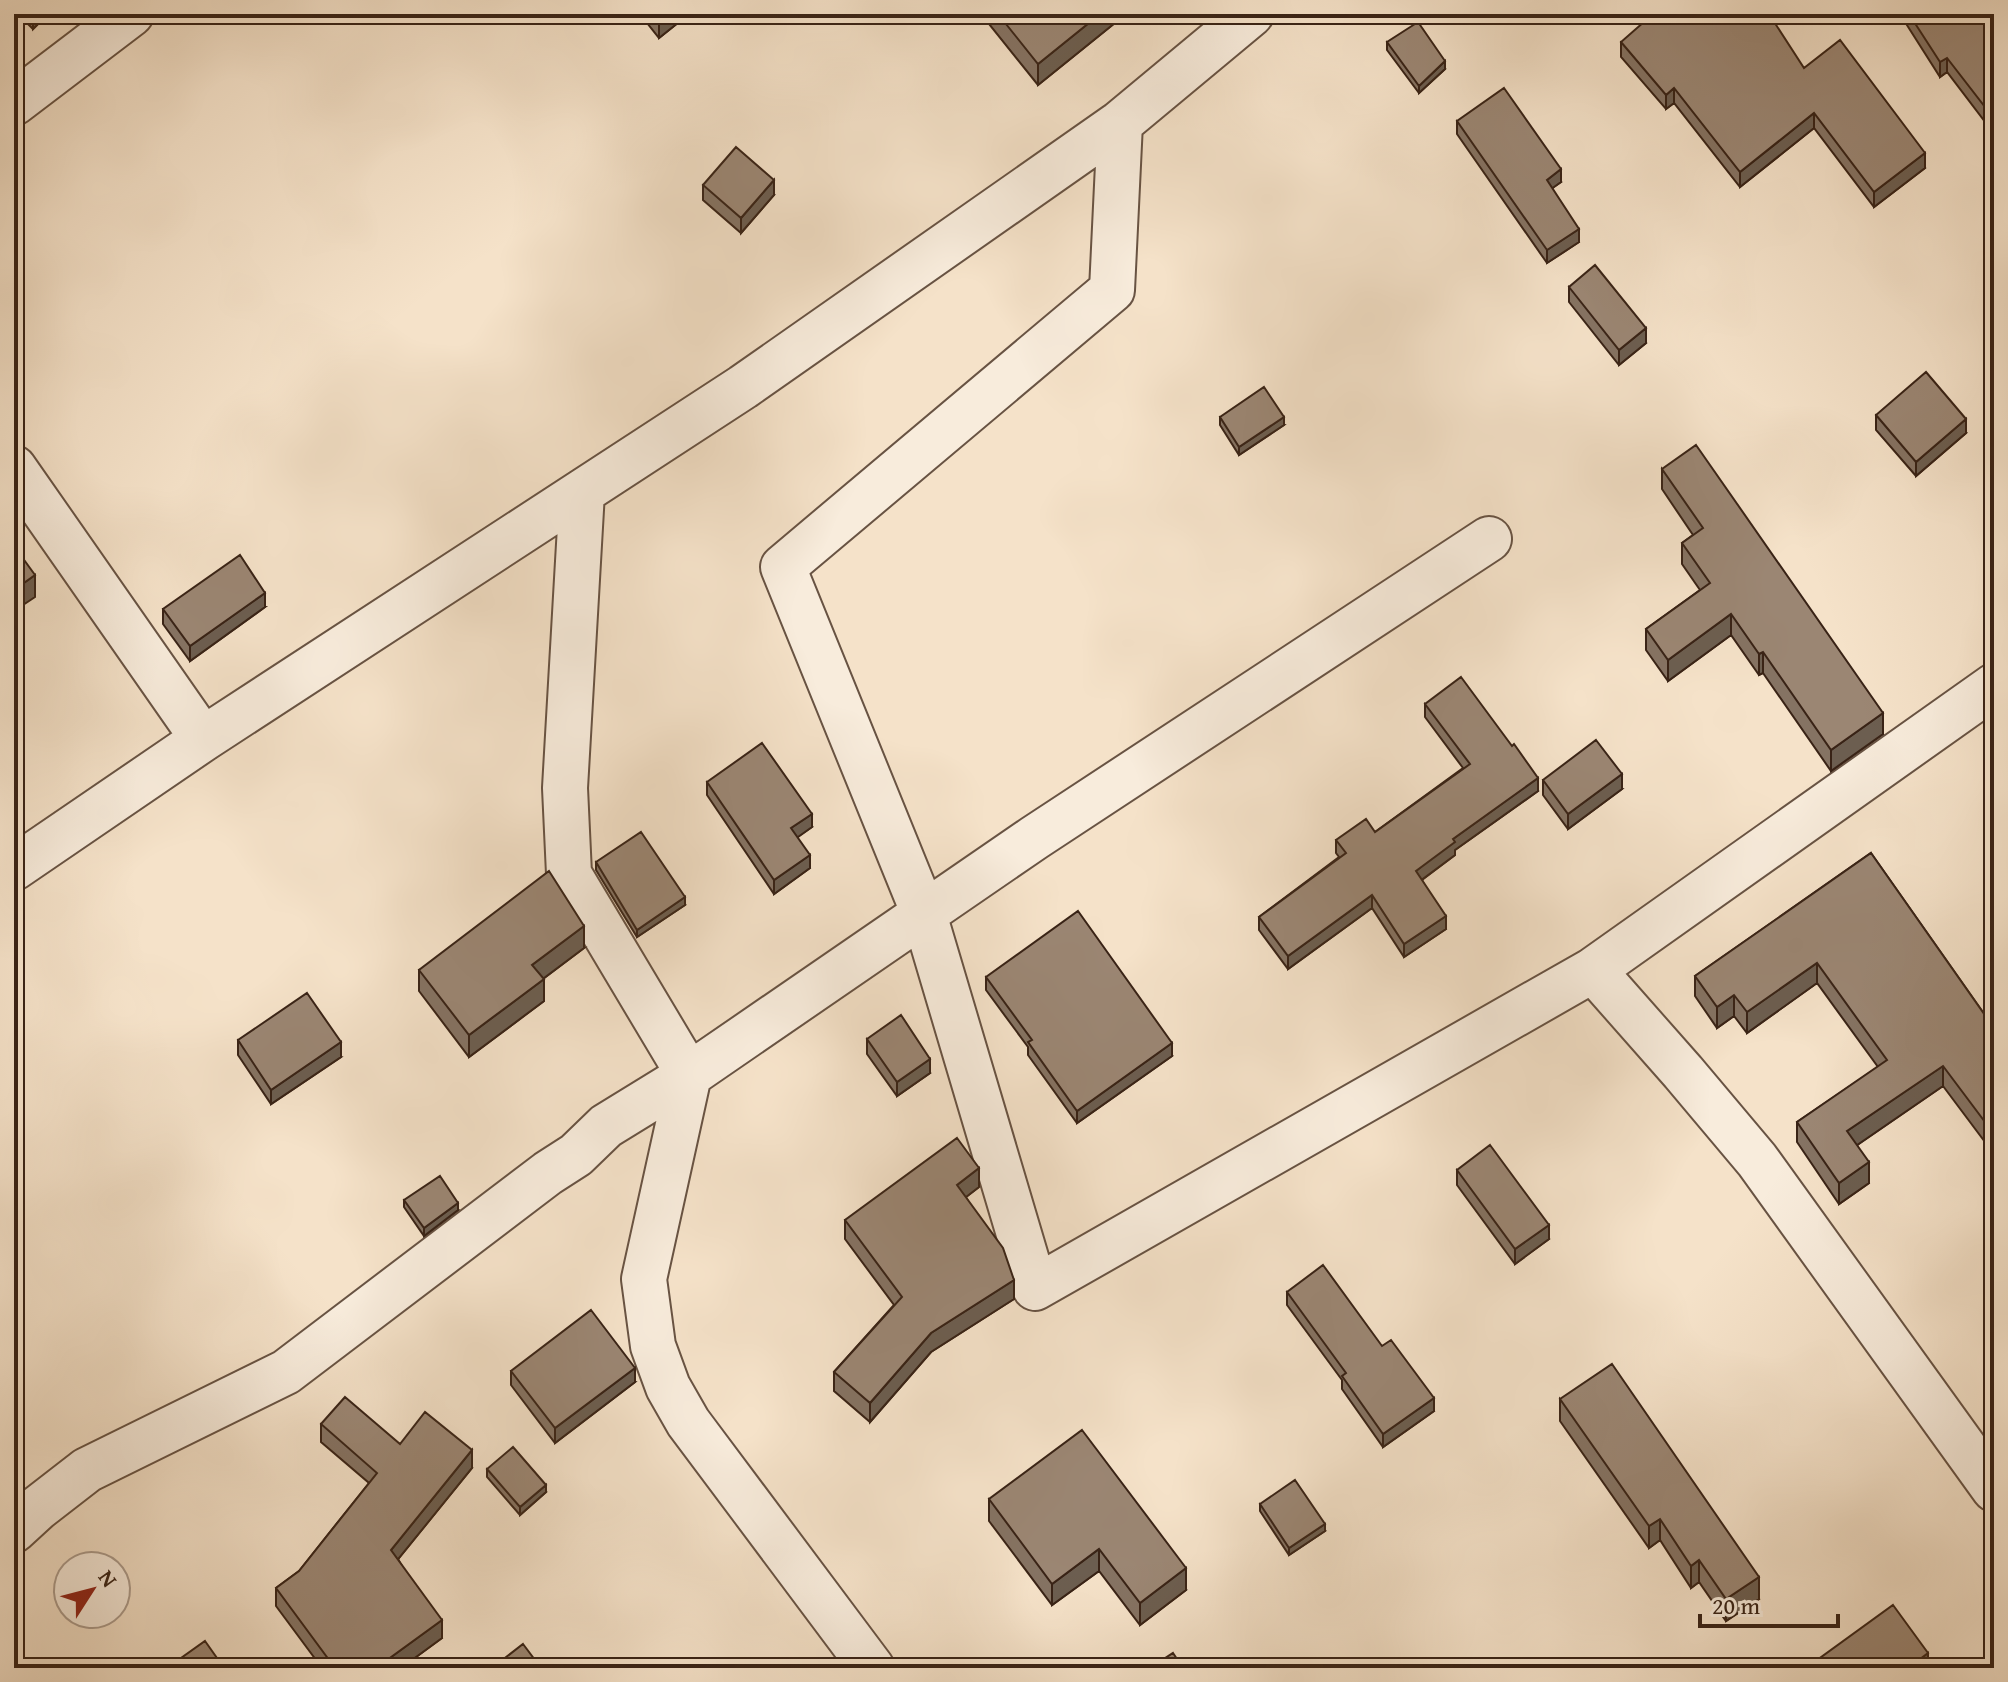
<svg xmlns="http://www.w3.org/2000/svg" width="2008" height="1682" font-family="'Gentium Book Plus',serif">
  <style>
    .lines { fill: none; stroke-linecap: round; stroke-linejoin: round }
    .minor-casing { stroke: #685343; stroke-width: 48 }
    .minor { stroke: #f8ecdc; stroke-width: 44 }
    .wall { fill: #857363; stroke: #392316; stroke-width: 2 }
    .shaded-wall { fill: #6c5e50; stroke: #392316; stroke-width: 2 }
    .building { fill: #9b8673; stroke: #392316; stroke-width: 2 }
  </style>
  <rect width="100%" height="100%" fill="#f5e2c9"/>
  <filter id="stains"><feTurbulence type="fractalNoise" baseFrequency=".0025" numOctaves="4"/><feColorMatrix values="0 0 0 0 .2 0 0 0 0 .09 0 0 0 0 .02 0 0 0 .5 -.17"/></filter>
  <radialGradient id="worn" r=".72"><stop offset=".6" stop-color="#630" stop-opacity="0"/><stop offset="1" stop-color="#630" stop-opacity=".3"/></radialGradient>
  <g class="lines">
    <defs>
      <path id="minor" d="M14 103 131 14
        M1120 123 1112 290 783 567 924 914 1035 1288 1593 970 1683 1072 1757 1160 1994 1489
        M14 468 203 739
        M582 492 565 788 569 874 689 1075 644 1279 653 1346 668 1387 688 1422 872 1668
        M14 868 203 739 743 387 1120 123 1251 14
        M1593 970 1994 686
        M14 1530 38 1508 87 1470 286 1372 548 1173 576 1155 606 1126 689 1075 1034 838 1489 539"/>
    </defs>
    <!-- minor casing -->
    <use href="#minor" class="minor-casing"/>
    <!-- minor -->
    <use href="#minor" class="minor"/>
  </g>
  <!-- wall -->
  <path class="wall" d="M18 14H48L33 29Z
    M640 14H689L659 38Z
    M981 14H1126L1038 85Z
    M1905 14H1994V130L1992 131 1947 72 1940 77 1905 22Z
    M1387 42 1445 69 1419 93 1387 50Z
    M1621 42 1804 68 1925 168 1874 207 1814 128 1740 187 1674 103 1666 109 1621 57Z
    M1457 121 1561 182 1552 188 1579 242 1547 263 1457 134Z
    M703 185 774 195 741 233 703 200Z
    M1569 287 1646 343 1619 365 1569 302Z
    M1876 415 1966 433 1916 476 1876 430Z
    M1220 417 1284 425 1239 455 1220 425Z
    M1662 469 1883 734 1831 771 1763 673 1759 675 1731 635 1668 681 1646 650V629L1700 590 1682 564V543L1693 535 1662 489Z
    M265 607 190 661 163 624V609Z
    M1425 704 1538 791 1455 850V855L1422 880 1446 929 1404 957 1372 908 1288 969 1259 930V917L1339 857 1336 853V840L1375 832 1463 768 1425 717Z
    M1543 780 1622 789 1568 829 1543 795Z
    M707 782 812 827 797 837 810 868 774 894 707 795Z
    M1871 853 1994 1028V1154L1943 1086 1857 1145 1869 1183 1839 1204 1797 1142V1122L1878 1067 1817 983 1747 1033 1734 1016 1717 1028 1695 996V976Z
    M596 862 685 905 637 937 596 870Z
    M584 948 543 979 544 1001 469 1057 419 991V970Z
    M986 977 1172 1056 1077 1123 1028 1055V1047L986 990Z
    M867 1039 930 1073 897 1096 867 1054Z
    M238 1040 341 1057 271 1104 238 1055Z
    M1457 1170 1549 1239 1515 1264 1457 1185Z
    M979 1187 966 1197 1014 1299 931 1352 870 1422 834 1391V1372L894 1305 845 1239V1220Z
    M404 1200 458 1210 424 1236 404 1207Z
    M1287 1292 1382 1346 1434 1411 1383 1447 1342 1389V1380L1287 1305Z
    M511 1371 635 1382 555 1443 511 1385Z
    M1560 1399 1759 1599 1726 1621 1699 1582 1691 1588 1660 1540 1649 1548 1560 1421Z
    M321 1424 400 1444 472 1468 398 1559 442 1638 401 1668H322L276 1606V1588L299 1571 369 1483 321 1442Z
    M487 1469 546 1492 520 1515 487 1477Z
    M989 1499 1186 1590 1140 1625 1099 1571 1052 1605 989 1521Z
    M1260 1504 1325 1531 1289 1555 1260 1511Z"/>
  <!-- shaded-wall -->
  <path class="shaded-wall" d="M33 14H48L33 29Z
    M670 14H689L659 38V23Z
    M1100 14H1126L1038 85V64Z
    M1947 58V72L1940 77V62Z
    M1445 61V69L1419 93V86Z
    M1674 88V103L1666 109V95Z
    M1814 113V128L1740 187V172Z
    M1994 115V130L1992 131V116Z
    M1925 153V168L1874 207V192Z
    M1561 169V182L1547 192V180Z
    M774 180V195L741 233V218Z
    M1579 229V242L1547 263V250Z
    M1646 328V343L1619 365V350Z
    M1284 417V425L1239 455V447Z
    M1966 419V433L1916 476V462Z
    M35 575V597L14 611V590Z
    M265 593V607L190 661V646Z
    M1731 614V635L1668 681V660Z
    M1763 652V673L1759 675V654Z
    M1883 713V734L1831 771V750Z
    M1622 774V789L1568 829V814Z
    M1538 778V791L1455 850V855L1416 884V871L1453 839Z
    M812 814V827L791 842V828Z
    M810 855V868L774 894V880Z
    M1372 895V908L1288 969V956Z
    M685 897V905L637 937V930Z
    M1446 916V929L1404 957V944Z
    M584 926V948L532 987V965Z
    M1817 963V983L1747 1033V1012Z
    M544 979V1001L469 1057V1035Z
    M1734 995V1016L1717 1028V1007Z
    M341 1042V1057L271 1104V1090Z
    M1172 1043V1056L1077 1123V1111Z
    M930 1059V1073L897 1096V1082Z
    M1943 1066V1086L1847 1152V1131Z
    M1869 1162V1183L1839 1204V1183Z
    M979 1168V1187L957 1204V1185Z
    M458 1203V1210L424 1236V1228Z
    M1549 1225V1239L1515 1264V1249Z
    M1014 1280V1299L931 1352 870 1422V1403L931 1333Z
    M635 1368V1382L555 1443V1428Z
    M1434 1398V1411L1383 1447V1434Z
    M472 1450V1468L391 1568V1550Z
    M546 1485V1492L520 1515V1507Z
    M1660 1519V1540L1649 1548V1526Z
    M1325 1524V1531L1289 1555V1548Z
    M1099 1549V1571L1052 1605V1584Z
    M1699 1560V1582L1691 1588V1566Z
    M1186 1568V1590L1140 1625V1603Z
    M1759 1577V1599L1726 1621V1599Z
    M442 1620V1638L401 1668H376Z
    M1928 1653V1668H1908Z"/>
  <!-- building -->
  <path class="building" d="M652 14H670L659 23Z
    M998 14H1100L1038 64Z
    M1653 14H1769L1804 68 1840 40 1925 153 1874 192 1814 113 1740 172 1674 88 1666 95 1621 42Z
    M1909 14H1994V115L1992 116 1947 58 1940 62Z
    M1418 22 1445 61 1419 86 1387 42Z
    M1504 88 1561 169 1547 180 1579 229 1547 250 1457 121Z
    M736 147 774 180 741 218 703 185Z
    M1595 265 1646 328 1619 350 1569 287Z
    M1926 372 1966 419 1916 462 1876 415Z
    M1264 387 1284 417 1239 447 1220 417Z
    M1696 445 1883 713 1831 750 1763 652 1759 654 1731 614 1668 660 1646 629 1710 583 1682 543 1703 528 1662 469Z
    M14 546 35 575 14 590Z
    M240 555 265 593 190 646 163 609Z
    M1461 677 1512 746 1514 744 1538 778 1453 839 1455 842 1416 871 1446 916 1404 944 1372 895 1288 956 1259 917 1346 853 1336 840 1366 819 1375 832 1470 764 1425 704Z
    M1596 740 1622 774 1568 814 1543 780Z
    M762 743 812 814 791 828 810 855 774 880 707 782Z
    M641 832 685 897 637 930 596 862Z
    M1871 853 1994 1028V1134L1943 1066 1847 1131 1869 1162 1839 1183 1797 1122 1887 1060 1817 963 1747 1012 1734 995 1717 1007 1695 976Z
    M549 871 584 926 532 965 544 979 469 1035 419 970Z
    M1078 911 1172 1043 1077 1111 1028 1042 1032 1040 986 977Z
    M307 993 341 1042 271 1090 238 1040Z
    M901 1015 930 1059 897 1082 867 1039Z
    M957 1138 979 1168 957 1185 1003 1248 1014 1280 931 1333 870 1403 834 1372 902 1297 845 1220Z
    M1490 1145 1549 1225 1515 1249 1457 1170Z
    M440 1176 458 1203 424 1228 404 1200Z
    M1323 1265 1382 1346 1391 1340 1434 1398 1383 1434 1342 1376 1346 1373 1287 1292Z
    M591 1310 635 1368 555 1428 511 1371Z
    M1612 1364 1759 1577 1726 1599 1699 1560 1691 1566 1660 1519 1649 1526 1560 1399Z
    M345 1397 400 1444 425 1412 472 1450 391 1550 442 1620 376 1668H335L276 1588 299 1571 377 1473 321 1424Z
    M1082 1430 1186 1568 1140 1603 1099 1549 1052 1584 989 1499Z
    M513 1447 546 1485 520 1507 487 1469Z
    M1295 1480 1325 1524 1289 1548 1260 1504Z
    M1893 1605 1928 1653 1908 1668H1817L1813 1663Z
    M205 1641 224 1668H167Z
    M523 1644 541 1668H492Z
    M1173 1653 1183 1668H1150Z"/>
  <!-- margin -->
  <rect width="2008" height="1682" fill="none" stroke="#f5e2c9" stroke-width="48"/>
  <rect x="16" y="16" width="1976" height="1650" fill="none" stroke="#392316" stroke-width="4"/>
  <rect x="24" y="24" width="1960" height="1634" fill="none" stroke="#392316" stroke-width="2"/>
  <!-- north arrow -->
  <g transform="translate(92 1590) rotate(54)"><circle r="38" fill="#f8ecdc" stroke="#ac9c8d" stroke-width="2"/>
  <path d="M0-6L14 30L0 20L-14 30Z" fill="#8f2418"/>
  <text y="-12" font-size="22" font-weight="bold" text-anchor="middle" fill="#392316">N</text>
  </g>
  <!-- scale -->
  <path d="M1700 1614v12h138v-12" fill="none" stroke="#392316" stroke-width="4"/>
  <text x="1712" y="1614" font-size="24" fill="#392316" stroke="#f8ecdc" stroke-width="6" paint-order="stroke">20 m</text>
  <rect width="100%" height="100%" filter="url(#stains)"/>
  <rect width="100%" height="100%" fill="url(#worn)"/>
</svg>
